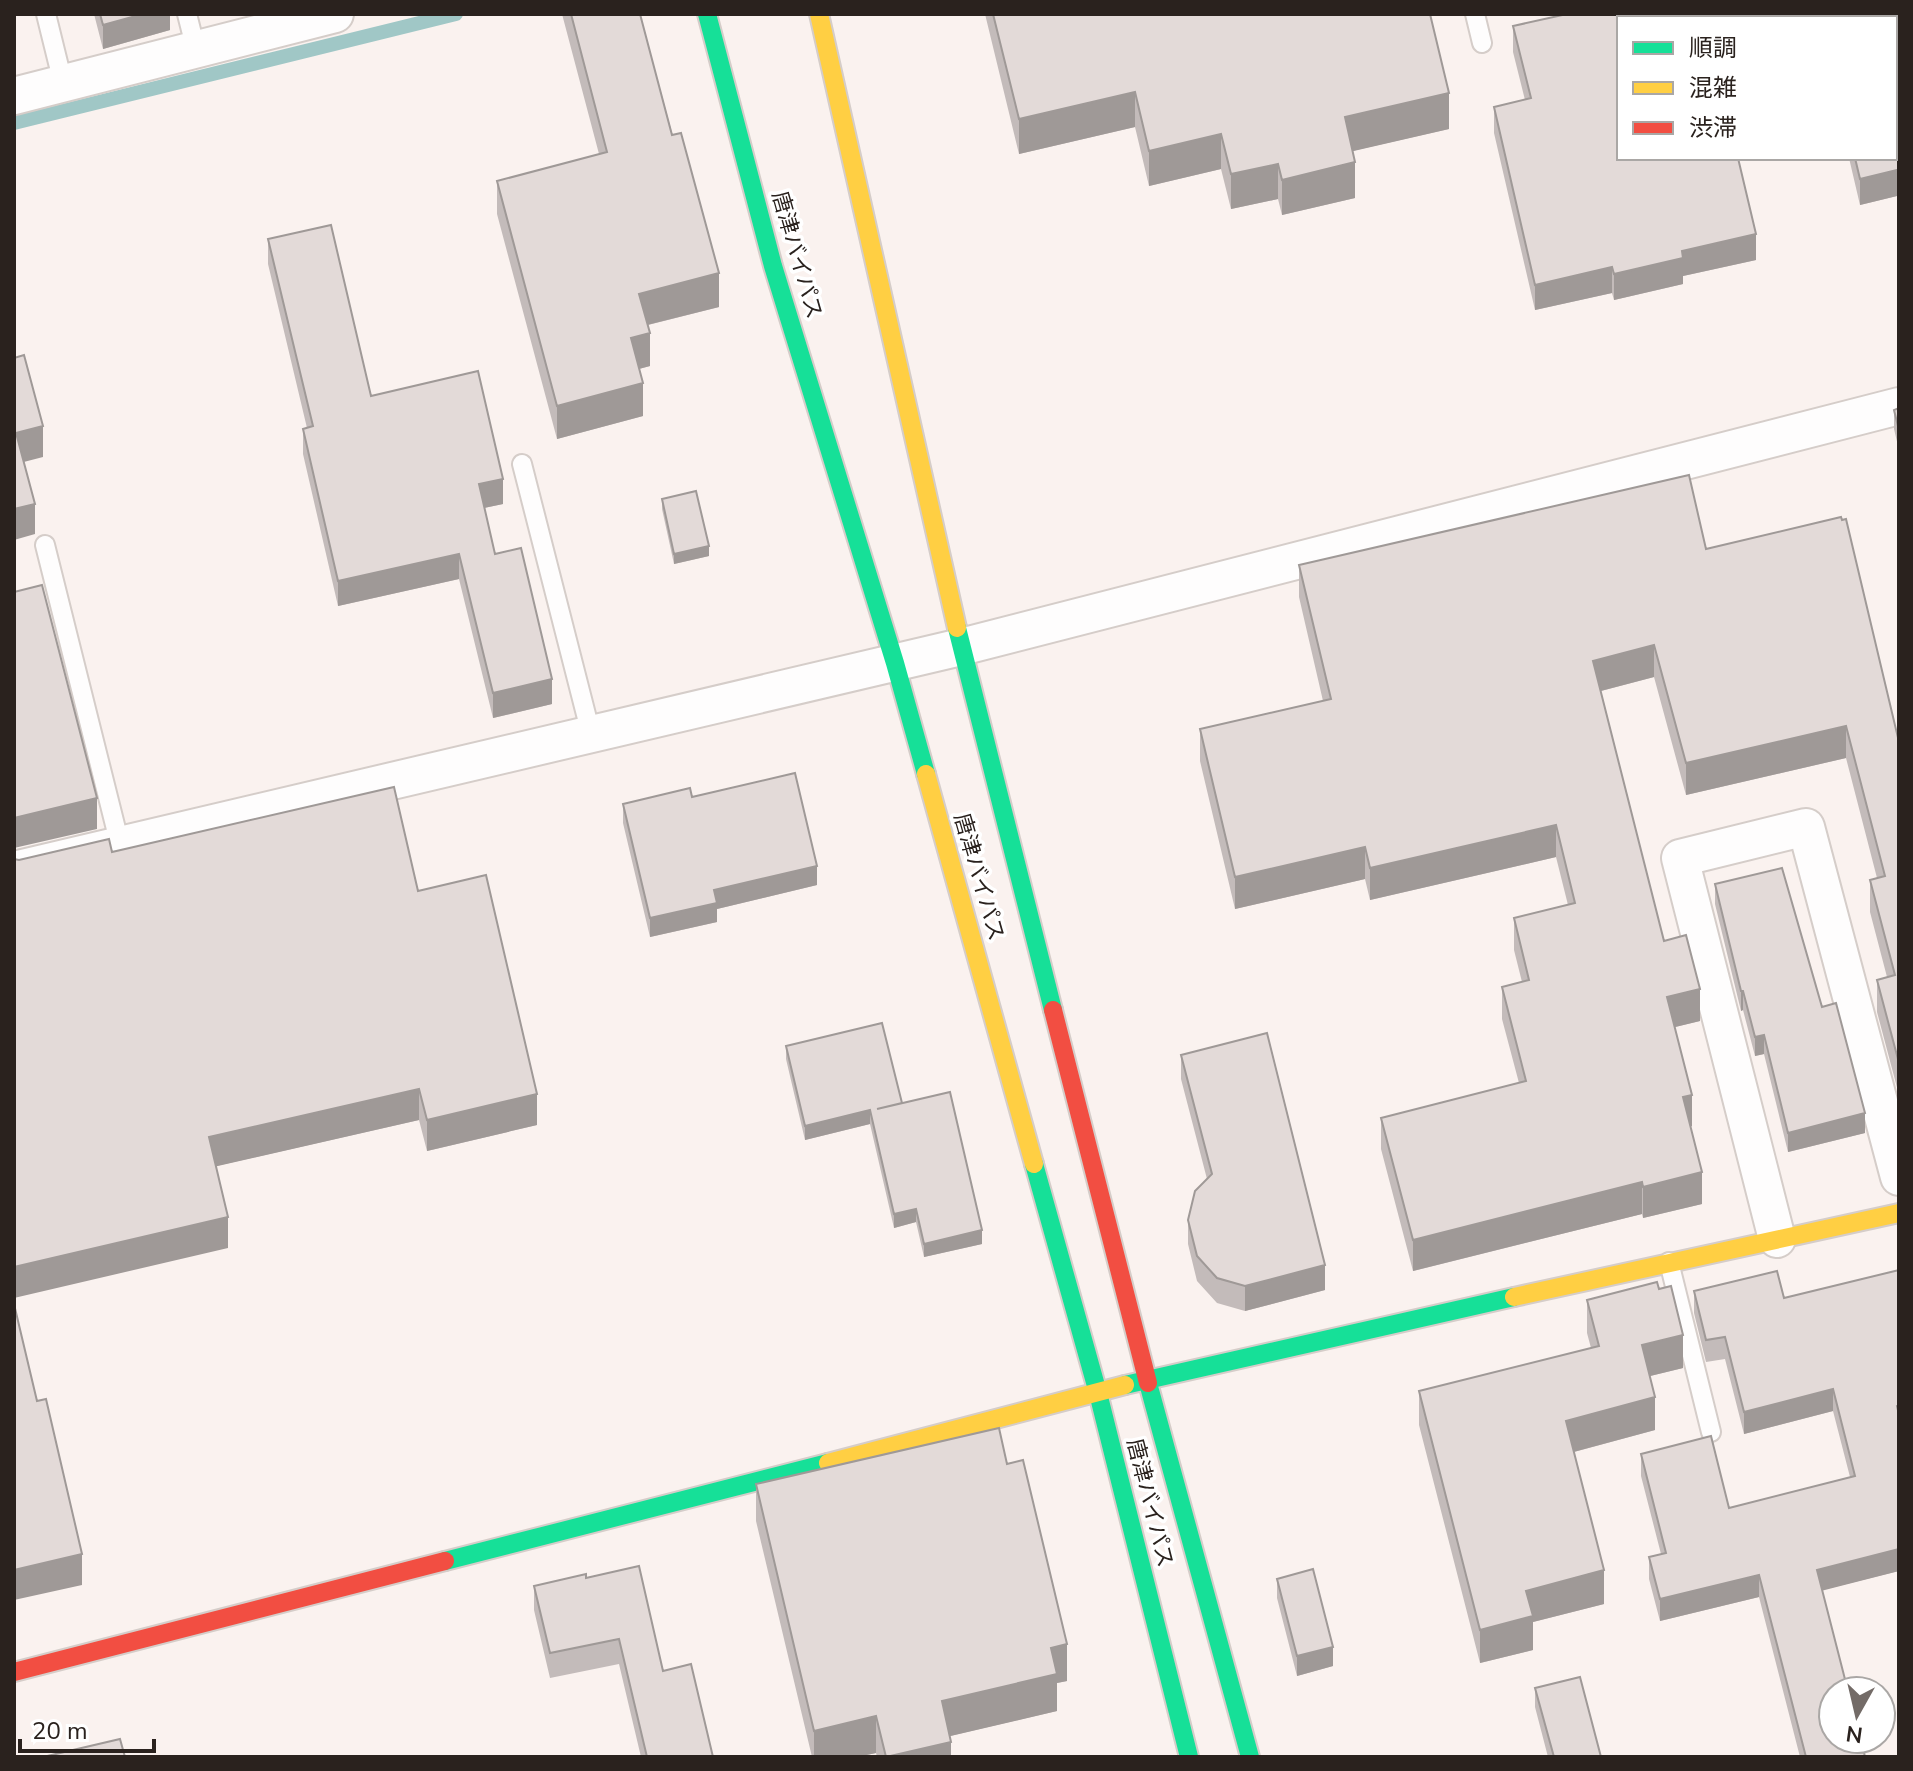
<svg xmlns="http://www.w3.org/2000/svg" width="1913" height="1771" font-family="'Nunito Sans','Noto Sans JP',sans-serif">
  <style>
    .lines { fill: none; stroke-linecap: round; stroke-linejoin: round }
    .stream { stroke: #a0c7c6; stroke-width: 14 }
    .lane-casing { stroke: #d5cdc9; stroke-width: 22 }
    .street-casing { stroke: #d5cdc9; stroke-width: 40 }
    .fast-casing { stroke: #d5cdc9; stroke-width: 22 }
    .slow-casing { stroke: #d5cdc9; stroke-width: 22 }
    .jam-casing { stroke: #d5cdc9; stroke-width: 22 }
    .lane { stroke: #fefdfd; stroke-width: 18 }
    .street { stroke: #fefdfd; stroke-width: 36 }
    .fast { stroke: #16e098; stroke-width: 18 }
    .slow { stroke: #ffcf43; stroke-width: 18 }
    .jam { stroke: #f24e42; stroke-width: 18 }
    .wall { fill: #c3bbba }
    .shaded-wall { fill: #9f9997 }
    .building { fill: #e3dad8; stroke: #9f9997; stroke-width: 2 }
    .labels { text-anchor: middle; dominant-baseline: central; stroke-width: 7; stroke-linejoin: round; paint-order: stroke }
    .street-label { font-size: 22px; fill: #2a221e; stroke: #fff }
  </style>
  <rect width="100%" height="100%" fill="#faf2ef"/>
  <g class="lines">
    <!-- stream -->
    <path class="stream" d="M14 123 456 14"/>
    <defs>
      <path id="lane" d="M46 14 63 83
        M187 14 196 50
        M1475 14 1482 43
        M522 464 591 734
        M45 545 120 845
        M1669 1262 1711 1432"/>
      <path id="street" d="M14 96 335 14
        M14 870 961 647 1899 406
        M1777 1239 1680 858 1806 827 1899 1177"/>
      <path id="fast" d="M707 14 773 266 895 663 926 774
        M957 628 1053 1010
        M1034 1164 1098 1393 1189 1757
        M1148 1383 1250 1757
        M1125 1385 1514 1297
        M445 1561 828 1463"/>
      <path id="slow" d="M819 14 957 628
        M926 774 1034 1164
        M1514 1297 1899 1213
        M828 1463 1125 1385"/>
      <path id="jam" d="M1053 1010 1148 1383
        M14 1672 445 1561"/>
    </defs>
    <!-- lane casing -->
    <use href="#lane" class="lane-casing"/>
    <!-- street casing -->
    <use href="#street" class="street-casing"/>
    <!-- fast casing -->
    <use href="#fast" class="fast-casing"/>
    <!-- slow casing -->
    <use href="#slow" class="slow-casing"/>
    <!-- jam casing -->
    <use href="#jam" class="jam-casing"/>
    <!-- lane -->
    <use href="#lane" class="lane"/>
    <!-- street -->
    <use href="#street" class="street"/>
    <!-- fast -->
    <use href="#fast" class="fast"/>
    <!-- slow -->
    <use href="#slow" class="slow"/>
    <!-- jam -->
    <use href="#jam" class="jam"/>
  </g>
  <!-- wall -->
  <path class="wall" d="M94 14H170V30L103 49Z
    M562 14H640L719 307 648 325 650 366 639 369 643 416 557 439 497 214V181L599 154Z
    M985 14H1430L1449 129 1352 151 1355 198 1282 215 1278 199 1231 209 1221 169 1149 186 1135 127 1019 154Z
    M1567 14H1876L1877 18H1619L1756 260 1683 276V284L1614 300 1612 293 1535 310 1494 133V107L1525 100 1513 52V26Z
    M1899 109V205L1897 196 1860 205 1849 158H1895Z
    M268 239 371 396 503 504 484 508 495 554 552 704 493 718 459 579 338 606 303 454V429L307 428 268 264Z
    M1899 408V450L1894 429V410Z
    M662 499 709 556 674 564 662 509Z
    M1706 549 1899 742V1095L1877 1012V980L1887 977 1870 912V880L1877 878 1846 758 1686 795 1654 677 1601 691 1664 941 1700 1021 1675 1027 1692 1126 1690 1127 1702 1204 1643 1218 1642 1214 1413 1271 1381 1149V1118L1519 1083 1502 1019V987L1522 982 1514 950V918L1568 905 1556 857 1370 900 1365 879 1235 909 1200 761V729L1323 701 1299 597V565Z
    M692 797 817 885 717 909V922L650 937 623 823V804Z
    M112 852 418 891 537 1125 427 1151 419 1120 216 1166 228 1248 19 860Z
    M1715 884 1865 1133 1788 1152 1764 1054 1755 1056 1743 1010 1741 1011 1715 904Z
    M786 1046 902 1103 982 1244 924 1257 916 1222 894 1228 870 1124 805 1140 786 1059Z
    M1181 1055 1325 1290 1245 1311 1217 1303 1197 1281 1188 1244V1220L1207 1179 1181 1079Z
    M1899 1270V1571L1822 1590 1865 1757H1800L1759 1597 1660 1621 1649 1579V1557L1661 1554 1641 1476V1454L1729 1508 1850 1477 1833 1411 1744 1434 1725 1359 1706 1362 1694 1313V1291L1784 1298Z
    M1587 1300 1683 1368 1650 1376 1655 1430 1574 1452 1604 1604 1533 1622V1650L1480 1663 1419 1425V1391L1591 1348 1587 1333Z
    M1007 1464 1067 1681 1057 1683V1711L950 1736 951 1757H877L876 1753 857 1757H812L756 1521V1484Z
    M586 1578 663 1671 713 1757H641L619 1664 550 1678 534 1610V1586Z
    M1277 1579 1333 1666 1297 1676 1277 1598Z
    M1535 1688 1601 1757H1548L1535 1707Z"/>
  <!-- shaded-wall -->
  <path class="shaded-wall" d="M143 14H170V30L103 49V25Z
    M1760 14H1817V18H1744Z
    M1135 92V127L1019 154V119Z
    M1449 93V129L1345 153V117Z
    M1221 134V169L1149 186V151Z
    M1355 162V198L1282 215V180Z
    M1278 164V199L1231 209V174Z
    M1897 170V196L1860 205V179Z
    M1756 234V260L1683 276V284L1614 300V274L1682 251Z
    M1612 267V293L1535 310V285Z
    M719 273V307L639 327V294Z
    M650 333V366L631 371V338Z
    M643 383V416L557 439V406Z
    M43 426V457L16 464V433Z
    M503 479V504L479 509V484Z
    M35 504V534L14 540V509Z
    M709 546V556L674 564V554Z
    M459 554V579L338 606V581Z
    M1654 645V677L1593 693V661Z
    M552 679V704L493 718V693Z
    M1846 726V758L1686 795V763Z
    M97 798V829L14 848V818Z
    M1556 825V857L1370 900V868Z
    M1365 847V879L1235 909V877Z
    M817 866V885L717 909V922L650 937V918L714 890Z
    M1700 989V1021L1667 1029V997Z
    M1741 991H1743V1010L1741 1011Z
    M1764 1035V1054L1755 1056V1037Z
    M419 1089V1120L209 1168V1137Z
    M537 1094V1125L427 1151V1120Z
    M1692 1095V1126L1683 1129V1097Z
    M870 1110V1124L805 1140V1126Z
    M1865 1113V1133L1788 1152V1133Z
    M1702 1172V1204L1643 1218V1187Z
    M1642 1182V1214L1413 1271V1240Z
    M916 1209V1222L894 1228V1214Z
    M228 1217V1248L14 1298V1267Z
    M982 1230V1244L924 1257V1244Z
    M1325 1265V1290L1245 1311V1286Z
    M1683 1335V1368L1642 1378V1345Z
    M1833 1389V1411L1744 1434V1412Z
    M1655 1397V1430L1566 1454V1421Z
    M1899 1549V1571L1817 1592V1570Z
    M82 1554V1585L14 1600V1570Z
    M1604 1570V1604L1533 1622V1650L1480 1663V1630L1526 1591Z
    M1759 1575V1597L1660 1621V1599Z
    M1067 1644V1681L1057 1683V1711L942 1738V1701L1051 1648Z
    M1333 1647V1666L1297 1676V1656Z
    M876 1716V1753L857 1757H814V1731Z
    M951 1742V1757H886Z"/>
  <!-- building -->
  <path class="building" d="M100 14H143L103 25Z
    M571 14H640L672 135 681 133 719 273 639 294 650 333 631 338 643 383 557 406 497 181 607 152Z
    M993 14H1430L1449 93 1345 117 1355 162 1282 180 1278 164 1231 174 1221 134 1149 151 1135 92 1019 119Z
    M1567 14H1760L1744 18H1619V158H1738L1756 234 1682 251 1683 258 1614 274 1612 267 1535 285 1494 107 1531 98 1513 26Z
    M1820 14H1876L1877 18H1821Z
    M1895 93 1899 109V179L1897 170 1860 179 1855 158H1895Z
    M331 225 371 396 478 371 503 479 479 484 495 554 521 548 552 679 493 693 459 554 338 581 303 429 313 426 268 239Z
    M24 355 43 426 16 433 35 504 14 509V358Z
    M1899 408V430L1894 410Z
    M1689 475 1706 549 1841 517 1842 520 1846 519 1899 742V1063L1877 980 1895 975 1870 880 1885 876 1846 726 1686 763 1654 645 1593 661 1664 941 1686 935 1700 989 1667 997 1692 1095 1683 1097 1702 1172 1643 1187 1642 1182 1413 1240 1381 1118 1526 1081 1502 987 1529 980 1514 918 1575 903 1556 825 1370 868 1365 847 1235 877 1200 729 1331 699 1299 565Z
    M696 491 709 546 674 554 662 499Z
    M42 585 97 798 14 818V592Z
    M795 773 817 866 714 890 717 903 650 918 623 804 690 788 692 797Z
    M394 787 418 891 486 875 537 1094 427 1120 419 1089 209 1137 228 1217 14 1267V859L19 860 109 839 112 852Z
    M1782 868 1822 1007 1836 1003 1865 1113 1788 1133 1764 1035 1755 1037 1743 991H1741L1715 884Z
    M882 1023 902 1103 877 1109 950 1092 982 1230 924 1244 916 1209 894 1214 870 1110 805 1126 786 1046Z
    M1267 1033 1325 1265 1245 1286 1217 1278 1197 1256 1188 1220 1195 1191 1212 1174 1181 1055Z
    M1899 1270V1405L1897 1406 1899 1415V1549L1817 1570 1848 1691H1833V1739H1861L1865 1757H1806L1759 1575 1660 1599 1649 1557 1666 1553 1641 1454 1711 1436 1729 1508 1855 1476 1833 1389 1744 1412 1725 1337 1706 1340 1694 1291 1777 1271 1784 1298Z
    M1657 1282 1659 1289 1671 1286 1683 1335 1642 1345 1655 1397 1566 1421 1604 1570 1526 1591 1533 1616 1480 1630 1419 1391 1599 1346 1587 1300Z
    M14 1304 37 1401 46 1399 82 1554 14 1570Z
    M999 1428 1007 1464 1023 1460 1067 1644 1051 1648 1057 1674 942 1701 951 1742 886 1757 876 1716 814 1731 756 1484Z
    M639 1566 663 1671 691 1664 713 1757H647L619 1639 550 1653 534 1586 586 1574V1578Z
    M1313 1569 1333 1647 1297 1656 1277 1579Z
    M1580 1677 1601 1757H1554L1535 1688Z
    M120 1739 125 1757H43Z"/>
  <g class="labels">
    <!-- street labels -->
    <g class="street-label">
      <text transform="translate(797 255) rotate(74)">唐津バイパス</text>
      <text transform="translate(979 877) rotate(74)">唐津バイパス</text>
      <text transform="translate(1150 1503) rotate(76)">唐津バイパス</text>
    </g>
  </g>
  <!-- border -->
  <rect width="1913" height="1771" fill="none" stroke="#2a221e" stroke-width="32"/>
  <!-- legend -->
  <rect x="1617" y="16" width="280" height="144" fill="#ffffff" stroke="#aaa7a5" stroke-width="2"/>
  <rect x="1633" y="42" width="40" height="12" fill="#16e098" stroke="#aaa7a5" stroke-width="2"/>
  <text x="1689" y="56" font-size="24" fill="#2a221e">順調</text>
  <rect x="1633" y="82" width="40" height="12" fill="#ffcf43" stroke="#aaa7a5" stroke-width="2"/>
  <text x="1689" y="96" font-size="24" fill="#2a221e">混雑</text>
  <rect x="1633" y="122" width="40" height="12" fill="#f24e42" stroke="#aaa7a5" stroke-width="2"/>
  <text x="1689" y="136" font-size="24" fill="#2a221e">渋滞</text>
  <!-- north arrow -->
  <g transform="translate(1857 1715) rotate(188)"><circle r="38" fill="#ffffff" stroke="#aaa7a5" stroke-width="2"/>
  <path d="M0-6L14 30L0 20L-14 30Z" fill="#736b67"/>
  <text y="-12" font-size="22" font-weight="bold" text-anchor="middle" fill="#2a221e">N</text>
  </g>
  <!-- scale -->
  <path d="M20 1739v12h134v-12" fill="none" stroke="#2a221e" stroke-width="4"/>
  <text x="32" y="1739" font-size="24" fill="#2a221e" stroke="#ffffff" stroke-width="6" paint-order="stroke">20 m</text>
</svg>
